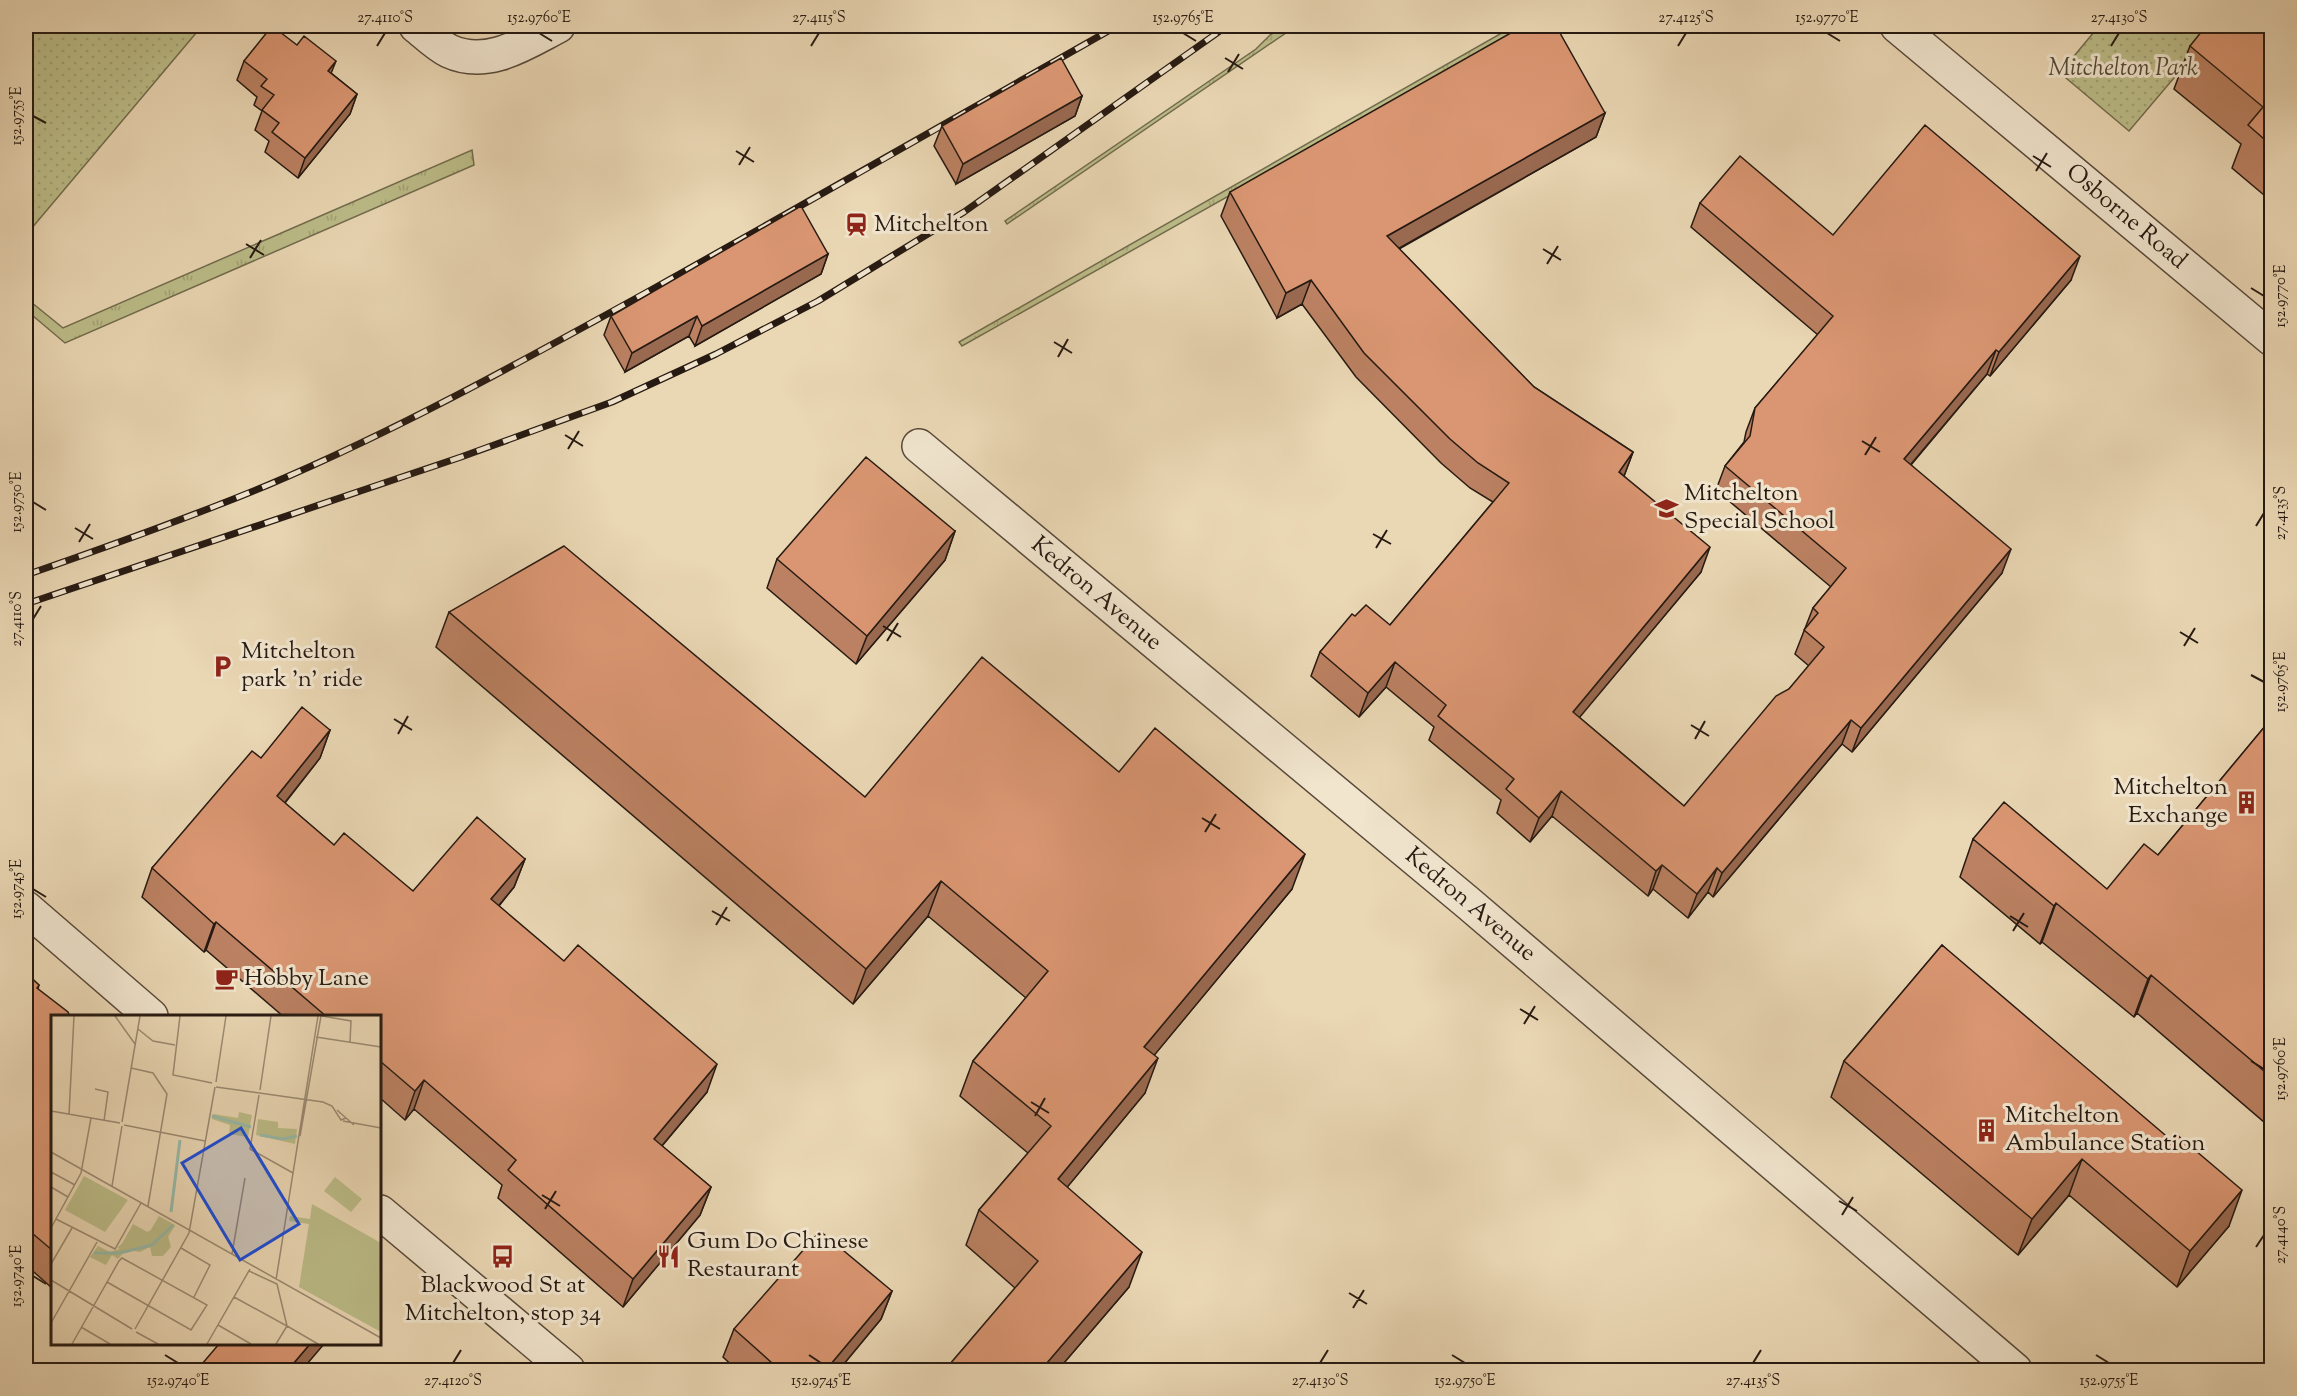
<svg xmlns="http://www.w3.org/2000/svg" width="2297" height="1396" font-family="'Sorts Mill Goudy',serif">
  <style>
    .grass { fill: url(#grass-tufts); stroke: #726c4e; stroke-width: 1.5 }
    .park { fill: url(#park-dots); stroke: #726c4e; stroke-width: 1.5 }
    .lines { fill: none; stroke-linecap: round; stroke-linejoin: round }
    .minor-casing { stroke: #58493a; stroke-width: 36 }
    .tertiary-casing { stroke: #58493a; stroke-width: 36 }
    .minor { stroke: #f1e5ce; stroke-width: 33 }
    .tertiary { stroke: #f1e5ce; stroke-width: 33 }
    .rail-casing { stroke: #271a12; stroke-width: 7 }
    .rail { stroke: #f1e5ce; stroke-width: 4.5; stroke-dasharray: 14; stroke-linecap: butt }
    .wall { fill: #bb8162; stroke: #271a12; stroke-width: 1.5 }
    .shaded-wall { fill: #996950; stroke: #271a12; stroke-width: 1.5 }
    .building { fill: #da9672; stroke: #271a12; stroke-width: 1.5 }
    .ticks { fill: none; stroke: #271a12; stroke-width: 2 }
    .labels { text-anchor: middle; dominant-baseline: central; stroke-width: 6; stroke-linejoin: round; paint-order: stroke }
    .park-label { font-size: 24px; font-style: italic; fill: #544b36; stroke: #f1e5ce }
    .street-label { font-size: 24px; fill: #271a12; stroke: #f1e5ce }
    .poi-label { font-size: 24px; fill: #271a12; stroke: #f1e5ce; text-anchor: start }
    .inset-river { fill: none; stroke: #98baa9; stroke-width: 3 }
    .inset-road { fill: none; stroke: #9c8b73; stroke-width: 1.5 }
    .view { fill: #1d4ed8; fill-opacity: 0.15; stroke: #1d4ed8; stroke-width: 3 }
    .inset-edge { fill: none; stroke: #271a12; stroke-width: 3 }
    .neatline { fill: none; stroke: #271a12; stroke-width: 2 }
    .ticks-label { font-size: 15px; text-anchor: middle; fill: #271a12 }
  </style>
  <defs>
    <pattern id="grass-tufts" width="24" height="20" patternUnits="userSpaceOnUse" patternTransform="scale(1.5)"><rect width="24" height="20" fill="#bcbd89"/><path d="M3 7l-1-3M5 7V3M7 7l1-3M15 17l-1-3M17 17v-4M19 17l1-3" fill="none" stroke="#a2a275"/></pattern>
    <pattern id="park-dots" width="8" height="8" patternUnits="userSpaceOnUse" patternTransform="scale(1.5)"><rect width="8" height="8" fill="#bcbd89"/><path d="M2 2h.1M6 6h.1" fill="none" stroke="#a2a275" stroke-width="1.8" stroke-linecap="round"/></pattern>
  </defs>
  <rect width="100%" height="100%" fill="#ead7b4"/>
  <filter id="stains"><feTurbulence type="fractalNoise" baseFrequency=".00333" numOctaves="4"/><feColorMatrix values="0 0 0 0 .2 0 0 0 0 .09 0 0 0 0 .02 0 0 0 .5 -.17"/></filter>
  <radialGradient id="worn" r=".72"><stop offset=".6" stop-color="#630" stop-opacity="0"/><stop offset="1" stop-color="#630" stop-opacity=".3"/></radialGradient>
  <!-- grass -->
  <path class="grass" d="M1284 26H1296L1007 224 1005 221 1256 49 1270 35Z
    M1514 26H1531L962 346 959 342Z
    M472 150 474 165 65 343 26 310V298L63 328Z"/>
  <!-- park -->
  <path class="park" d="M26 26H202L26 235Z
    M2099 26H2218L2129 131 2060 73Z"/>
  <g class="lines">
    <defs>
      <path id="minor" d="M416 26C426 34 437 45 449 51 488 69 525 43 558 26
        M919 446 1467 902 2015 1370"/>
      <path id="tertiary" d="M1897 26 2272 339
        M26 908 151 1016
        M380 1212 568 1370"/>
    </defs>
    <!-- minor casing -->
    <use href="#minor" class="minor-casing"/>
    <!-- tertiary casing -->
    <use href="#tertiary" class="tertiary-casing"/>
    <!-- minor -->
    <use href="#minor" class="minor"/>
    <!-- tertiary -->
    <use href="#tertiary" class="tertiary"/>
    <defs>
      <path id="rail" d="M26 575C107 547 188 518 268 485 400 429 526 359 651 290 807 203 962 114 1117 26
        M26 604 461 457 612 402 716 354 818 301 964 212 1227 26"/>
    </defs>
    <!-- rail casing -->
    <use href="#rail" class="rail-casing"/>
    <!-- rail -->
    <use href="#rail" class="rail"/>
  </g>
  <!-- wall -->
  <path class="wall" d="M2271 26V201L2232 168 2241 144 2174 89 2190 46Z
    M244 61 331 73 357 94 350 114 298 178 265 152 269 141 255 130 262 111 254 105 257 97 237 80Z
    M1082 96 1075 116 956 184 934 146 942 126Z
    M1605 113 1596 137 1399 249 1534 387 1633 452 1624 476 1701 572 1579 717 1684 806 1789 689 1809 666 1795 654 1813 608 1831 587 1716 490 1725 466 1744 442 1746 432 1755 408 1818 335 1691 227 1700 203 1833 235 2071 280 1990 376 1987 374 1911 465 2002 573 1852 752 1842 744 1713 897 1708 892 1688 918 1653 889 1648 896 1552 816 1530 842 1497 813 1501 800 1429 740 1434 727 1386 687 1359 717 1311 676 1320 652 1355 616 1390 625 1493 502 1470 488 1441 463 1356 377 1302 304 1277 318 1221 216 1230 192Z
    M828 254 821 274 695 346 689 336 625 372 604 335 611 316Z
    M955 531 945 560 856 664 767 588 777 559Z
    M449 612 865 797 1119 772 1292 889 1154 1055 1145 1093 1067 1187 1129 1287 1057 1371H944L1015 1288 966 1245 979 1210 1028 1153 960 1096 973 1061 1026 998 928 916 853 1004 436 647Z
    M2271 719V1128L2137 1013 2134 1017 2042 942 2040 944 1960 877 1973 839 2107 889 2158 855Z
    M330 730 320 758 285 803 334 845 413 891 525 859 514 887 499 906 707 1092 662 1146 711 1187 700 1215 623 1307 498 1198 502 1185 414 1109 405 1120 380 1098V1017H284L206 950 204 952 142 897 152 868 261 758Z
    M1942 945 2229 1226 2177 1287 2069 1195 2018 1255 1831 1097 1844 1061Z
    M26 973 39 985 38 989 52 1017V1288L26 1265Z
    M892 1291 881 1319 838 1371H738L723 1357 734 1329Z"/>
  <!-- shaded-wall -->
  <path class="shaded-wall" d="M336 61 328 81V71Z
    M357 94 350 114 298 178 305 158Z
    M1082 96 1075 116 956 184 963 164Z
    M1605 113 1596 137 1378 260 1387 236Z
    M828 254 821 274 695 346 702 326Z
    M2080 256 2071 280 1990 376 1999 352Z
    M1311 280 1302 304 1277 318 1286 293Z
    M697 316 689 336 625 372 632 353Z
    M1996 350 1987 374 1895 483 1904 459Z
    M1633 452 1624 476 1619 472Z
    M955 531 945 560 856 664 867 636Z
    M1710 547 1701 572 1564 736 1573 712Z
    M2011 549 2002 573 1852 752 1861 728Z
    M1395 662 1386 687 1359 717 1368 693Z
    M1851 720 1842 744 1713 897 1722 873Z
    M330 730 320 758 267 825 277 796Z
    M1561 791 1552 816 1530 842 1539 818Z
    M1305 854 1292 889 1132 1082 1144 1047Z
    M525 859 514 887 480 928 491 899Z
    M1662 865 1653 889 1648 896 1656 871Z
    M1717 868 1708 892 1688 918 1697 894Z
    M941 881 928 916 853 1004 866 969Z
    M2056 903 2042 942 2040 944 2054 906Z
    M2271 906V928L2264 916Z
    M216 922 206 950 204 952 214 924Z
    M2151 975 2137 1013 2134 1017 2148 979Z
    M1158 1058 1145 1093 1045 1214 1058 1179Z
    M717 1064 707 1092 644 1167 654 1139Z
    M424 1080 414 1109 405 1120 415 1091Z
    M2082 1159 2069 1195 2018 1255 2032 1219Z
    M711 1187 700 1215 623 1307 633 1279Z
    M2242 1190 2229 1226 2177 1287 2190 1251Z
    M1142 1252 1129 1287 1057 1371H1040Z
    M892 1291 881 1319 838 1371H825Z
    M310 1344H324L301 1371H287Z"/>
  <!-- building -->
  <path class="building" d="M272 26 297 45 304 36 336 61 328 71 357 94 305 158 272 132 279 123 262 110 274 95 261 86 267 79 244 61Z
    M1523 26H1556L1605 113 1387 236 1534 387 1633 452 1619 472 1710 547 1573 712 1684 806 1776 696 1789 689 1824 647 1804 630 1818 613 1813 608 1846 568 1725 466 1750 436 1755 408 1833 316 1700 203 1740 156 1833 235 1925 125 2080 256 1999 352 1996 350 1904 459 2011 549 1861 728 1851 720 1722 873 1717 868 1697 894 1662 865 1656 871 1561 791 1539 818 1506 789 1514 779 1438 716 1446 705 1395 662 1368 693 1320 652 1352 614 1355 616 1366 605 1390 625 1509 483 1478 463 1450 439 1364 353 1311 280 1286 293 1230 192Z
    M2206 26H2271V145L2248 125 2263 107 2190 46Z
    M1061 58 1082 96 963 164 942 126Z
    M801 206 828 254 702 326 697 316 632 353 611 316Z
    M866 457 955 531 867 636 777 559Z
    M564 546 865 797 982 657 1119 772 1155 728 1305 854 1144 1047 1158 1058 1058 1179 1142 1252 1040 1371H944L1038 1261 979 1210 1051 1126 973 1061 1048 971 941 881 866 969 449 612Z
    M302 707 330 730 277 796 334 845 344 833 413 891 477 817 525 859 491 899 564 961 578 945 717 1064 654 1139 711 1187 633 1279 508 1170 516 1160 424 1080 415 1091 380 1061V1017H327L216 922 214 924 152 868 252 751 261 758Z
    M2271 719V906L2264 916 2271 922V1077L2151 975 2148 979 2056 903 2054 906 1973 839 2004 802 2107 889 2144 844 2158 855Z
    M1942 945 2171 1140 2176 1134 2242 1190 2190 1251 2082 1159 2032 1219 1844 1061Z
    M26 973 39 985 37 988 68 1012 70 1017H52V1250L26 1228Z
    M820 1231 892 1291 825 1371H781L734 1329Z
    M219 1344H310L287 1371H196Z
    M1326 1363 1335 1371H1319Z"/>
  <!-- ticks -->
  <path class="ticks" d="M539 33 552 41M1183 33 1196 41M1827 33 1840 41M377 46 385 33M811 46 819 33M1678 46 1686 33M2111 46 2119 33M1225 58 1243 69M1228 72 1239 54M33 116 46 123M736 151 754 162M2033 156 2051 167M739 165 750 147M2036 171 2047 153M246 244 264 255M1543 249 1561 260M250 258 261 240M1547 264 1558 246M2251 288 2264 296M1054 342 1072 353M1058 357 1068 339M565 435 583 446M1862 441 1880 452M568 449 579 431M1865 455 1876 437M33 502 46 510M2256 526 2264 513M75 528 93 539M1373 534 1391 544M79 542 90 524M1376 548 1387 530M33 619 41 606M883 626 901 637M2180 632 2198 643M887 641 898 623M2184 646 2195 628M2251 675 2264 682M394 719 412 730M1691 725 1709 736M398 734 408 716M1695 739 1705 721M1202 818 1220 829M1205 832 1216 814M33 889 46 897M712 911 730 921M2010 916 2028 927M716 925 727 907M2013 931 2024 913M1520 1009 1538 1020M1524 1024 1535 1006M2251 1061 2264 1069M1031 1102 1049 1113M1035 1116 1045 1098M542 1195 560 1206M1839 1201 1857 1211M545 1209 556 1191M1842 1215 1853 1197M2256 1247 2264 1235M33 1276 46 1284M1349 1293 1367 1304M1353 1308 1364 1290M165 1355 178 1363M809 1355 821 1363M1452 1355 1465 1363M2096 1355 2109 1363M453 1363 461 1350M1320 1363 1328 1350M1753 1363 1761 1350"/>
  <!-- icons -->
  <defs>
    <symbol id="station-bare" viewBox="-9 -9 18 18"><path d="M-3-6H3Q5-6 5-4V2Q5 4 3 4L4.5 6H3L1.5 4h-3L-3 6H-4.5L-3 4Q-5 4-5 2V-4Q-5-6-3-6ZM-3.5-4v3h7v-3ZM-3.5 1v1.5H-2V1ZM2 1v1.5H3.5V1Z" fill="#8f2418" stroke="#f1e5ce" stroke-width="2.5" paint-order="stroke"/></symbol>
    <symbol id="school-bare" viewBox="-9 -9 18 18"><path d="M0-5L7-2L0 1L-7-2ZM-4 1L0 2.5L4 1V4Q0 6-4 4Z" fill="#8f2418" stroke="#f1e5ce" stroke-width="2.5" paint-order="stroke"/></symbol>
    <symbol id="parking-bare" viewBox="-9 -9 18 18"><path d="M-3.5-5.5H1a3.5 3.5 0 0 1 0 7H-1V5.5H-3.5ZM-1-3.4V-.6H.8a1.4 1.4 0 0 0 0-2.8Z" fill="#8f2418" stroke="#f1e5ce" stroke-width="2.5" paint-order="stroke"/></symbol>
    <symbol id="building-bare" viewBox="-9 -9 18 18"><path d="M-4-6H4V6H1V3H-1V6H-4ZM-2.5-4.3h1.7v1.8h-1.7ZM.8-4.3h1.7v1.8H.8ZM-2.5-1h1.7V.8h-1.7ZM.8-1h1.7V.8H.8Z" fill="#8f2418" stroke="#f1e5ce" stroke-width="2.5" paint-order="stroke"/></symbol>
    <symbol id="cafe-bare" viewBox="-9 -9 18 18"><path d="M-5.5-4.5H6V0H3Q3 3.5 0 3.5H-2.5Q-5.5 3.5-5.5 0ZM3-3.2v2h1.7v-2ZM-6 4.5H4V6H-6Z" fill="#8f2418" stroke="#f1e5ce" stroke-width="2.5" paint-order="stroke"/></symbol>
    <symbol id="bus-bare" viewBox="-9 -9 18 18"><path d="M-5-6H5V4H4V6H2V4H-2V6H-4V4H-5ZM-3.5-4V0h7V-4ZM-3.5 1.2v1.5H-2V1.2ZM2 1.2v1.5H3.5V1.2Z" fill="#8f2418" stroke="#f1e5ce" stroke-width="2.5" paint-order="stroke"/></symbol>
    <symbol id="restaurant-bare" viewBox="-9 -9 18 18"><path d="M-5-6h1v4h1v-4h1v4h1v-4h1v5L-1.5 .5V6h-2V.5L-5-1ZM5-6V6H3V1.5H1.5Q1.5-4 5-6Z" fill="#8f2418" stroke="#f1e5ce" stroke-width="2.5" paint-order="stroke"/></symbol>
  </defs>
  <g fill-rule="evenodd">
    <use href="#station-bare" x="840" y="208" width="33" height="33"/>
    <use href="#school-bare" x="1650" y="492" width="33" height="33"/>
    <use href="#parking-bare" x="206" y="650" width="33" height="33"/>
    <use href="#building-bare" x="2230" y="786" width="33" height="33"/>
    <use href="#cafe-bare" x="210" y="962" width="33" height="33"/>
    <use href="#building-bare" x="1970" y="1114" width="33" height="33"/>
    <use href="#bus-bare" x="486" y="1240" width="33" height="33"/>
    <use href="#restaurant-bare" x="652" y="1240" width="33" height="33"/>
  </g>
  <g class="labels">
    <!-- park labels -->
    <g class="park-label">
      <text x="2123" y="69">Mitchelton Park</text>
    </g>
    <!-- street labels -->
    <g class="street-label">
      <text transform="translate(2126 217) rotate(40)">Osborne Road</text>
      <text transform="translate(1096 594) rotate(40)">Kedron Avenue</text>
      <text transform="translate(1470 905) rotate(40)">Kedron Avenue</text>
    </g>
    <!-- poi labels -->
    <g class="poi-label">
      <text x="874" y="225">Mitchelton</text>
      <text x="1684" y="494">Mitchelton<tspan x="1684" dy="28">Special School</tspan></text>
      <text x="241" y="652">Mitchelton<tspan x="241" dy="28">park 'n' ride</tspan></text>
      <text x="2228" y="788" text-anchor="end">Mitchelton<tspan x="2228" dy="28">Exchange</tspan></text>
      <text x="244" y="979">Hobby Lane</text>
      <text x="2005" y="1116">Mitchelton<tspan x="2005" dy="28">Ambulance Station</tspan></text>
      <text x="687" y="1242">Gum Do Chinese<tspan x="687" dy="28">Restaurant</tspan></text>
      <text x="503" y="1286" text-anchor="middle">Blackwood St at<tspan x="503" dy="28">Mitchelton, stop 34</tspan></text>
    </g>
  </g>
  <!-- overview -->
  <g transform="translate(51 1015)">
    <rect width="330" height="330" fill="#ead7b4"/>
    <path d="M118 207 124 211 117 221 120 232 112 241H101L99 232 89 237 66 233 89 213 96 217Z" fill="#bcbd89"/>
    <path d="M188 97 201 100 197 122 178 119 179 110 161 104 162 99 187 103ZM207 104 227 107V113L246 114 244 129 205 120ZM33 161 77 185 54 217 14 195ZM261 189 330 228V317L248 272 258 209 238 206 239 201 259 204ZM108 201 124 210 108 237 98 232 73 237 67 244 61 240 55 250 39 242 47 231 59 237 68 234 82 209 98 218Z" fill="#bcbd89"/>
    <path d="M284 162 311 184 300 197 273 176ZM30 191a16 16 0 1 1 32 0a16 16 0 1 1-32 0ZM291 210 327 230 316 249 280 230ZM275 229 294 240 275 275 255 264ZM296 241 318 253 299 288 277 276Z" fill="#bcbd89"/>
    <path class="inset-river" d="M161 101 200 112M209 120 232 124 246 121M120 197 129 125M43 238H69L101 230 122 210"/>
    <path class="inset-road" d="M64 1 84 29M129 1 122 60 161 68M271 1 300 6 299 27M87 14 102 26 124 30M265 22 330 32M80 53 102 58 116 79 97 191M165 67 175 1M165 72 272 87 281 91 290 105 295 103M44 74 57 77 53 106M209 75 220 1M208 80 199 134 242 158M286 95 303 110M0 96 69 108M18 100 23 1M292 106 330 113M71 107 89 1M73 110 154 126M249 121 270 1M0 137 330 323M0 157 24 170M61 171 71 111M0 172 17 182M5 204 64 234 90 188M0 213 30 158 40 103M130 233 159 250 143 282M181 239 194 163M0 249 21 213M198 256 226 269 236 311 267 329M0 265 81 314M225 265 267 1M183 282 236 311 225 329M0 308 46 227M167 310 200 329M30 312 59 329M84 314 138 218 164 72M85 317 107 329M21 329 68 246 71 243 156 290 140 315 56 267M156 329 199 254"/>
    <path class="view" d="M190 113 248 209 189 245 131 148Z"/>
    <rect width="330" height="330" class="inset-edge"/>
  </g>
  <!-- margin -->
  <rect width="2297" height="1396" fill="none" stroke="#ead7b4" stroke-width="66"/>
  <rect x="33" y="33" width="2231" height="1330" class="neatline"/>
  <g class="ticks-label">
    <text x="385" y="22">27.4110°S</text>
    <text x="539" y="22">152.9760°E</text>
    <text x="819" y="22">27.4115°S</text>
    <text x="1183" y="22">152.9765°E</text>
    <text x="1686" y="22">27.4125°S</text>
    <text x="1827" y="22">152.9770°E</text>
    <text x="2119" y="22">27.4130°S</text>
    <text transform="translate(16 116) rotate(-90)" y="5">152.9755°E</text>
    <text transform="translate(2280 296) rotate(-90)" y="5">152.9770°E</text>
    <text transform="translate(16 502) rotate(-90)" y="5">152.9750°E</text>
    <text transform="translate(2280 513) rotate(-90)" y="5">27.4135°S</text>
    <text transform="translate(16 619) rotate(-90)" y="5">27.4110°S</text>
    <text transform="translate(2280 682) rotate(-90)" y="5">152.9765°E</text>
    <text transform="translate(16 889) rotate(-90)" y="5">152.9745°E</text>
    <text transform="translate(2280 1069) rotate(-90)" y="5">152.9760°E</text>
    <text transform="translate(2280 1235) rotate(-90)" y="5">27.4140°S</text>
    <text transform="translate(16 1276) rotate(-90)" y="5">152.9740°E</text>
    <text x="178" y="1385">152.9740°E</text>
    <text x="453" y="1385">27.4120°S</text>
    <text x="821" y="1385">152.9745°E</text>
    <text x="1320" y="1385">27.4130°S</text>
    <text x="1465" y="1385">152.9750°E</text>
    <text x="1753" y="1385">27.4135°S</text>
    <text x="2109" y="1385">152.9755°E</text>
  </g>
  <rect width="100%" height="100%" filter="url(#stains)"/>
  <rect width="100%" height="100%" fill="url(#worn)"/>
</svg>
